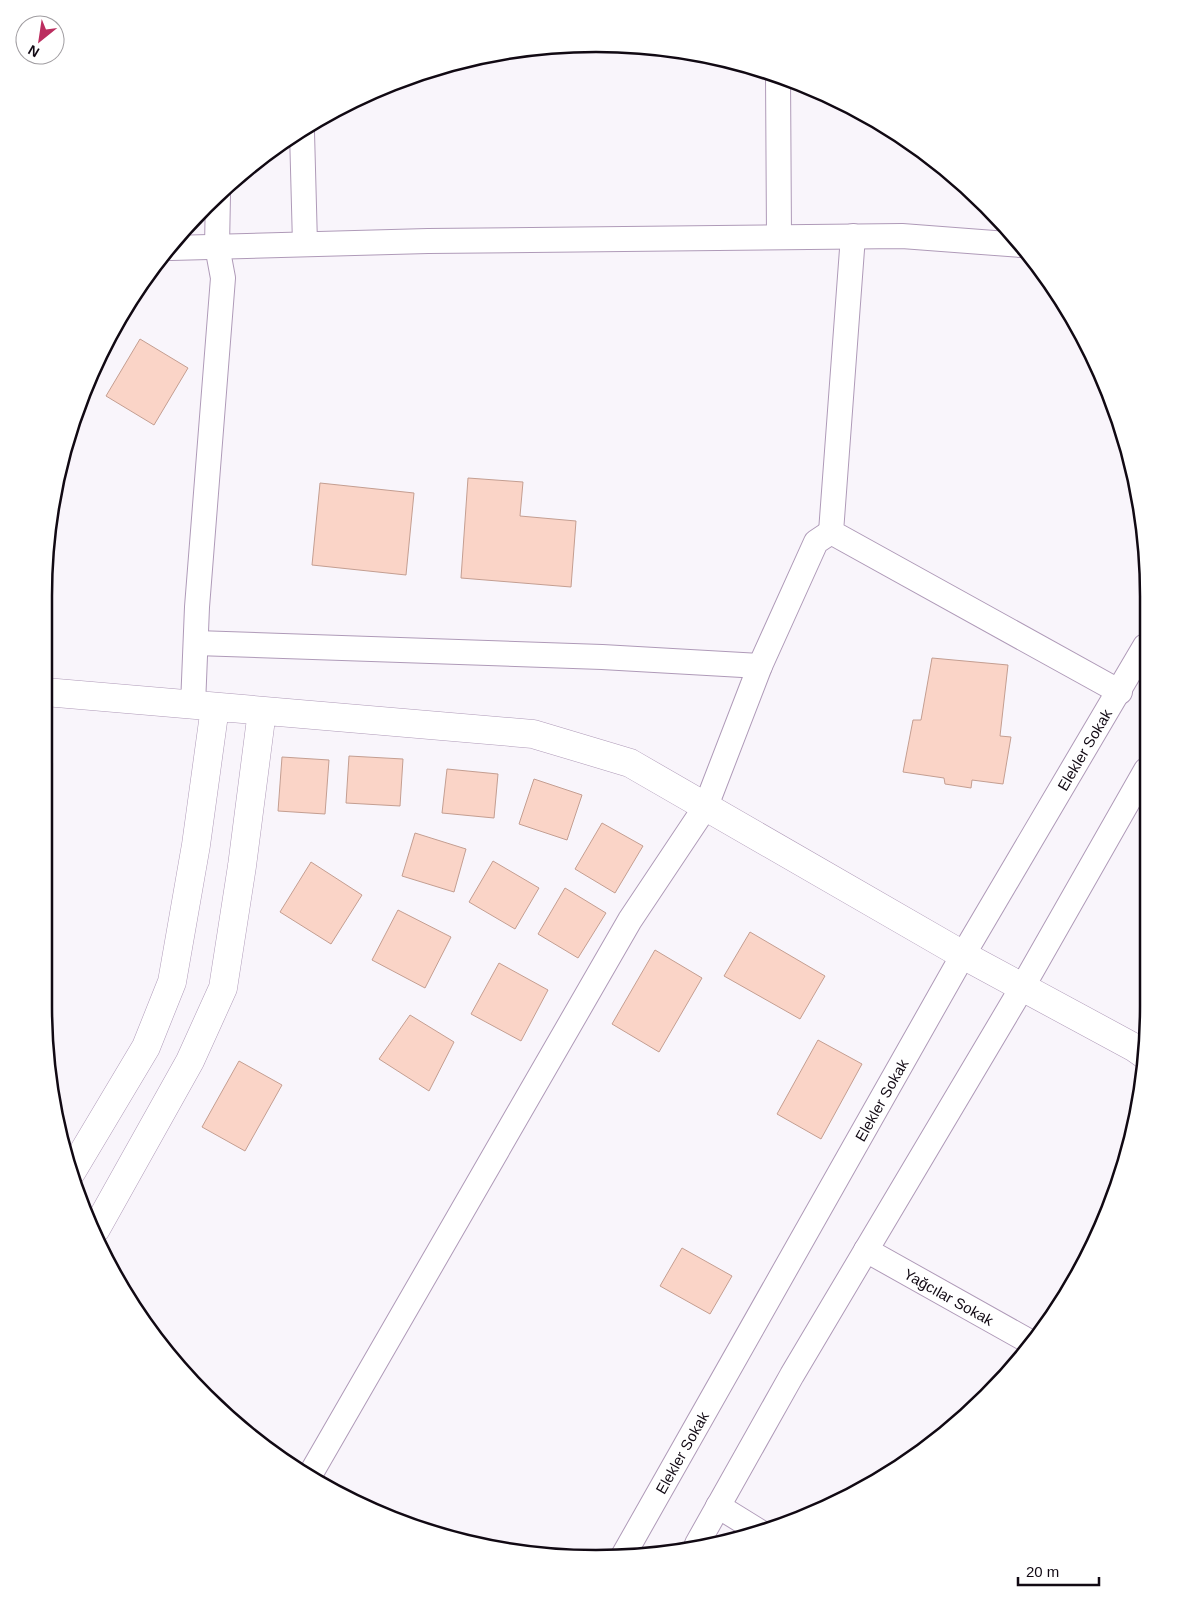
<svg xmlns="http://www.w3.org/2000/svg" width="1193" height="1602" font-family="Arial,sans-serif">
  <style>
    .building { fill: #fad4c7; stroke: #c49e91 }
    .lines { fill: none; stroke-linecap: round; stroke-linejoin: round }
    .minor-casing { stroke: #af9ab8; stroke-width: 26 }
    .tertiary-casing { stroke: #af9ab8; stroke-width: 29 }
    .minor { stroke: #fff; stroke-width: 24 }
    .tertiary { stroke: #fff; stroke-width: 28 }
    .labels { text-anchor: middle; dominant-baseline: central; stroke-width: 4.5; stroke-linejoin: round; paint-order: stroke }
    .street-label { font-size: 15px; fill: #110913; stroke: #fff }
    .rim { fill: none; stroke: #110913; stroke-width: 2.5 }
  </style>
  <rect width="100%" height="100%" fill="#f9f5fb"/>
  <!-- building -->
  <path class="building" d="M140 339 188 368 154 425 106 396Z
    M468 478 523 482 520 516 576 521 571 587 461 578Z
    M320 483 414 493 406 575 312 565Z
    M932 658 1008 665 1000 736 1011 737 1003 784 972 780 971 788 945 784 944 778 903 772 913 720H921Z
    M349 756 403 759 400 806 346 803Z
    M282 757 329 760 325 814 278 811Z
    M447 769 498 774 494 818 442 813Z
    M534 779 582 795 567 840 519 824Z
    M602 823 643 846 615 893 575 869Z
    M415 833 466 849 454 892 402 876Z
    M493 861 539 888 515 929 469 902Z
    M311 862 362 895 331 944 280 912Z
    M565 888 606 913 578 958 538 934Z
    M398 910 451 937 425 988 372 960Z
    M750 932 825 976 800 1019 724 976Z
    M655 950 702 978 659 1052 612 1024Z
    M499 963 548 990 521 1041 471 1014Z
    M410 1015 454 1042 429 1091 379 1059Z
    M818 1040 862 1064 821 1139 777 1114Z
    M239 1061 282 1085 245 1151 202 1127Z
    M682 1248 732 1276 710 1314 660 1286Z"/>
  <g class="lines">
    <defs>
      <g id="minor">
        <path d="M778 75 779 237"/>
        <path d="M302 132 305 244"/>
        <path d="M853 236 831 532 1120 692"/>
        <path d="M171 248 428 241 902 236 1021 245"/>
        <path d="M196 643 602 657 760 666"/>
        <path d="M193 705 197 607 223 278 217 246 218 195"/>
        <path id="s1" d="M866 1250 1032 1343"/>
        <path d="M310 1475 630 920 706 806 760 666 816 542 831 532"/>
        <path d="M718 1506 760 1532"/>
        <path d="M697 1544 792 1375 1023 986 1146 770"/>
        <path id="s2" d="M623 1556 963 955 1145 646"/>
      </g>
      <path id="tertiary" d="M45 692 533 734 630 763 963 955 1135 1048 1145 1055
        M72 1171 146 1047 172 982 196 845 215 707
        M96 1229 190 1061 223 988 242 866 262 711"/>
    </defs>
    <!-- minor casing -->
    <use href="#minor" class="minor-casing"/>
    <!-- tertiary casing -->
    <use href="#tertiary" class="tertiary-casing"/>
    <!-- minor -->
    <use href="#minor" class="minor"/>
    <!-- tertiary -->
    <use href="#tertiary" class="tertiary"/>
  </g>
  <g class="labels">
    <!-- street labels -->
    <g class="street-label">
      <text stroke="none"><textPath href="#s2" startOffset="929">Elekler Sokak</textPath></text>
      <text stroke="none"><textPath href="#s2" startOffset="524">Elekler Sokak</textPath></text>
      <text stroke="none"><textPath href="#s1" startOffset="95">Yağcılar Sokak</textPath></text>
      <text stroke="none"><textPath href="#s2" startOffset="119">Elekler Sokak</textPath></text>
    </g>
  </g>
  <!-- crop -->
  <path d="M0 0H1193V1602H0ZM596 52H596A544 544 0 0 1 1140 596V1006A544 544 0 0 1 596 1550H596A544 544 0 0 1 52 1006V596A544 544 0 0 1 596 52Z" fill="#fff" fill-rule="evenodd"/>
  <path class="rim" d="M596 52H596A544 544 0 0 1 1140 596V1006A544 544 0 0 1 596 1550H596A544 544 0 0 1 52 1006V596A544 544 0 0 1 596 52Z"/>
  <!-- north arrow -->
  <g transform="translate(40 40) rotate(210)"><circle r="24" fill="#ffffff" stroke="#a09da1"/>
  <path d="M0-4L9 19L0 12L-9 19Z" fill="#bb2d5f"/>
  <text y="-8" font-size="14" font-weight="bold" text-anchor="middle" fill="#110913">N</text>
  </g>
  <!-- scale -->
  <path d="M1018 1577v8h81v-8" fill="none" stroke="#110913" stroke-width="2.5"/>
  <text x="1026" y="1577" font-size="15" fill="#110913" stroke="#ffffff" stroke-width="4" paint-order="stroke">20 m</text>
</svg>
